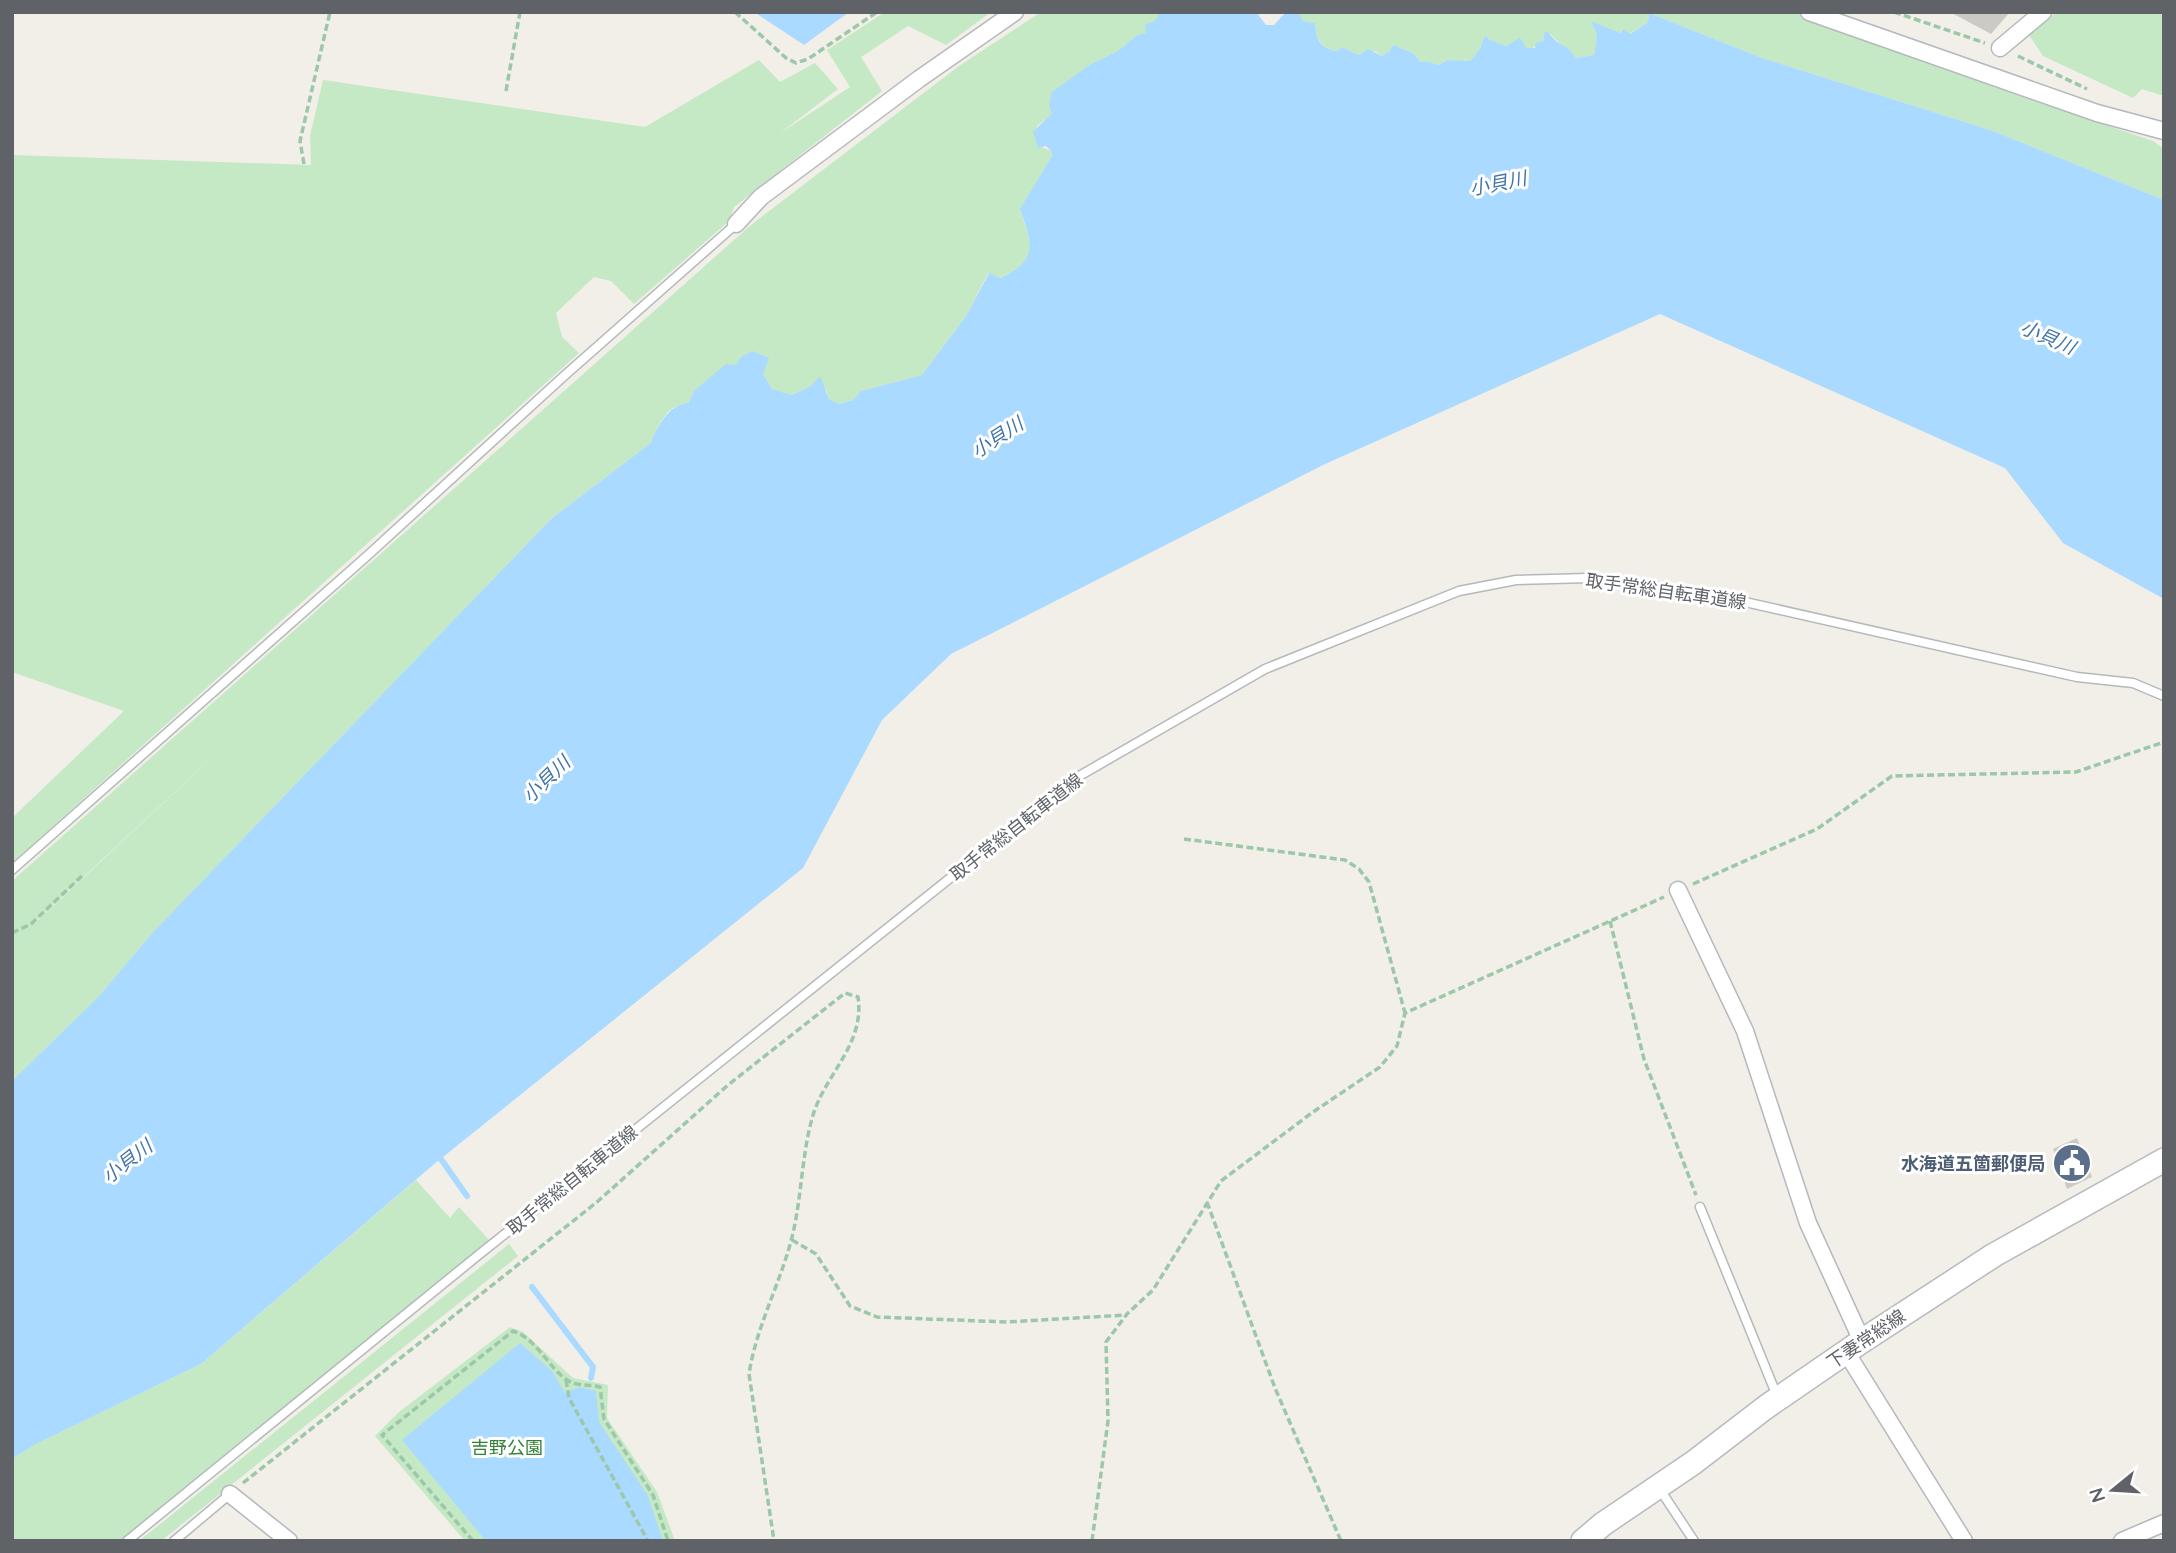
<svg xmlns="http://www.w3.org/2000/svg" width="2176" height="1553" font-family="Quicksand,'Noto Sans JP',sans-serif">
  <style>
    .green { fill: #c5e8c5; fill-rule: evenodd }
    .water { fill: #aadaff }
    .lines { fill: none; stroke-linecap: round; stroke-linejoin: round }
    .stream { stroke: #aadaff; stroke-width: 6 }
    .building { fill: #cccac5 }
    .lane-casing { stroke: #b5b8bc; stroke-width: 11 }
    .street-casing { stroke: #b5b8bc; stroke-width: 19 }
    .secondary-casing { stroke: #b6babf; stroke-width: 26 }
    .path { stroke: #9cc7a9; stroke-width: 3.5; stroke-dasharray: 7 3.5; stroke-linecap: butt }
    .lane { stroke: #fff; stroke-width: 8 }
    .street { stroke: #fff; stroke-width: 16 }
    .secondary { stroke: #fff; stroke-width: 23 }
    .labels { text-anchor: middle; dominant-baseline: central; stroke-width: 6; stroke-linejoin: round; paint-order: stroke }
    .street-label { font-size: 18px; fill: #5f6368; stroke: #fff }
    .service-label { font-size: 18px; font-weight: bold; fill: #4e5e75; stroke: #fff; text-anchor: end }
    .park-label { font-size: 18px; fill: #348238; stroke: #fff }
    .water-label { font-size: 19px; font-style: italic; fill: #4174aa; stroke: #fff }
  </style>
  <rect width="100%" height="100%" fill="#f1efe8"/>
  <!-- green -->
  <path class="green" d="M885 12H991L946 45 908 26 861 57 882 91 734 207 729 221 634 304 611 281 594 277 556 313 562 337 579 353 12 863V818L124 711 12 672V155L311 165 310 136 323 80 645 127 759 60 780 82 815 63 838 89 779 134 850 87 827 50Z
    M1041 12H1160L1158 18 1146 33 1137 35 1118 51 1091 64 1053 113 1037 126 1042 147 1051 151 1052 156 1020 210C1032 245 1039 260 1000 278L988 273 966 316 922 375 861 391 853 400 838 404 829 399 826 389 811 386 792 395 772 389 763 374 736 365 694 391 690 401C683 405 673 406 668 412 662 419 653 434 651 443L552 518 154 931 99 996 12 1081V881L751 225 959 66ZM277 697 35 923V922Z
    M1298 12H1795L1908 52 2061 110 2153 141 2164 149V200L1993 131 1762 58 1649 13 1648 22 1629 34 1622 29 1620 33 1592 22 1597 35 1594 55 1576 58C1569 48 1558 44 1551 34L1544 33 1543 41 1530 50 1514 43C1503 48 1494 45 1487 36L1484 37 1480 49 1470 61 1448 60 1438 65 1430 62H1421L1413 53 1393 45 1389 52 1382 56 1375 51 1359 55 1342 47 1337 51C1320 48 1317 40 1315 23L1302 21Z
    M2056 12H2164V96L2142 89 2133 98 2043 56 2029 35Z
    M416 1180 450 1218 459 1207 489 1240 121 1541H12V1459L36 1444 201 1364Z
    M509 1244 518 1256 161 1541H139Z
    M510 1327 523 1332 573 1378 608 1385 607 1418 657 1492 675 1541H465L375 1436 399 1412Z"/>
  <!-- water -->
  <path class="water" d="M754 12H849L804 45Z
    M1160 12H1256L1266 25H1274L1286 12H1298L1303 21 1315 23C1317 40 1319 48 1337 51L1342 47 1359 55 1368 49 1382 56 1389 52 1393 45 1413 53 1421 62H1430L1438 65 1448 60 1470 61 1480 49 1484 37 1487 36 1490 40 1506 46 1520 38 1526 48H1535L1536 43 1543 41 1544 33 1547 31 1556 41 1569 49 1576 58 1594 55 1597 35 1591 21 1620 33 1623 29 1630 34 1648 22 1649 13 1762 58 1993 131 2164 200V599L2063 543 2005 468 1660 314 1323 465 951 654 882 720 803 868 433 1165 201 1364 36 1444 12 1459V1081L99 996 154 931 552 518 651 443C653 434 665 414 673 409 678 405 684 404 689 402L694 391 726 364 736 365 741 357 752 351 769 358 763 374 772 389 792 395 811 386 820 376 829 399 839 404 853 400 861 391 922 375 966 316 989 273 1000 278C1039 260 1032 244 1020 209L1052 156 1051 151 1046 146 1038 148 1033 132 1052 113 1049 105 1052 92 1091 64 1118 51 1137 35 1146 33 1145 25 1155 21Z
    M520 1343 552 1371 565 1393 579 1387 596 1391 599 1422 648 1496 663 1541H486L402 1440Z"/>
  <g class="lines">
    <!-- stream -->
    <path class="stream" d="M436 1152 467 1196
      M532 1287 593 1367 591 1378"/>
  </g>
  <!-- building -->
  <path class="building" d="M1950 12H2010L1991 34Z
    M2077 1138 2092 1177 2067 1189 2053 1149Z"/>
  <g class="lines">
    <defs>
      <path id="lane" d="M12 870 367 556 564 376 736 224
        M1700 1207 1777 1396
        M1659 1488 1694 1541
        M127 1541 476 1257 1074 779 1265 669 1459 591 1516 580 1589 578 1705 593 2077 677 2133 683 2164 696
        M174 1541 230 1494"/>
      <path id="street" d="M1809 12 2097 113 2164 131
        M2000 48 2043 12
        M736 224 761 197 919 79 1015 12
        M1678 890 1745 1031 1808 1223 1862 1341
        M1846 1352 1964 1541
        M230 1494 289 1541
        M2122 1541 2164 1523"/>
      <path id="secondary" d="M1583 1541 1603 1524 1693 1463 1766 1407 1862 1341 1994 1255 2164 1160"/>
    </defs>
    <!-- lane casing -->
    <use href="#lane" class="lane-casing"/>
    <!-- street casing -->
    <use href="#street" class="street-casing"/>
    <!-- secondary casing -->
    <use href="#secondary" class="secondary-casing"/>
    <!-- path -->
    <path class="path" d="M735 12 786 58 796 63 808 59 877 12
      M1894 12 1985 43
      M2018 56 2087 89
      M506 91 520 12
      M304 164 300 141 330 12
      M1184 839 1345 860 1359 869 1369 882 1405 1013
      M1693 884 1817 829 1892 776 2076 772 2164 742
      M1610 921 1644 1059 1696 1195
      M12 933 31 924 84 874
      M1207 1202 1275 1388 1341 1541
      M792 1240 816 1254 850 1306 877 1317 1007 1322 1126 1315
      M566 1380 569 1398 648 1541
      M243 1483 597 1202 728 1085 845 993 858 997C865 1044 826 1073 813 1115 801 1156 802 1200 791 1241 779 1286 756 1328 749 1374L774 1541
      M473 1541 382 1435 513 1331C536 1338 548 1367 567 1380 577 1387 590 1384 600 1387L604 1419 653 1495 668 1541
      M1092 1541 1108 1421 1106 1342 1127 1314 1153 1290 1221 1181 1313 1112 1380 1067 1397 1046 1405 1013 1664 897"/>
    <!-- lane -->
    <use href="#lane" class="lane"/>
    <!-- street -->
    <use href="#street" class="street"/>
    <!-- secondary -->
    <use href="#secondary" class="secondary"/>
  </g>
  <!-- icons -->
  <defs>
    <symbol id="civic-disc" viewBox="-11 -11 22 22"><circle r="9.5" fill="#5c6f8a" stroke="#fff"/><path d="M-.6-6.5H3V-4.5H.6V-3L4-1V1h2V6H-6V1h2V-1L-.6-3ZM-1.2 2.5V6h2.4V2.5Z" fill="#fff"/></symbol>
  </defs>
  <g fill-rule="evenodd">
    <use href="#civic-disc" x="2050" y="1141" width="44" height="44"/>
  </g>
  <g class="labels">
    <!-- street labels -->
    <g class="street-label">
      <text transform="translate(1666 591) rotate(8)">取手常総自転車道線</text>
      <text transform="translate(1016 827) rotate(-38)">取手常総自転車道線</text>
      <text transform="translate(572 1180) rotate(-39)">取手常総自転車道線</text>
      <text transform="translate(1866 1339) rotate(-34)">下妻常総線</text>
    </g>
    <!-- service labels -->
    <g class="service-label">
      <text x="2045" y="1163">水海道五箇郵便局</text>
    </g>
    <!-- park labels -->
    <g class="park-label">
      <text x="507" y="1447">吉野公園</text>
    </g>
    <!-- water labels -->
    <g class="water-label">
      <text transform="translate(1498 183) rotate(-11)">小貝川</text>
      <text transform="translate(2048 337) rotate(23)">小貝川</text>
      <text transform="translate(997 437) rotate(-33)">小貝川</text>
      <text transform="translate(546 779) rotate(-44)">小貝川</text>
      <text transform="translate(127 1161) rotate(-38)">小貝川</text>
    </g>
  </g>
  <!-- border -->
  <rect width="2176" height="1553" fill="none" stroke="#5f6368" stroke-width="28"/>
  <!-- north arrow -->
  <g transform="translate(2113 1490) rotate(252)" stroke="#ffffff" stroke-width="5" paint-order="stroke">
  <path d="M0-5L12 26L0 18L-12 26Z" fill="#5f6368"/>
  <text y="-10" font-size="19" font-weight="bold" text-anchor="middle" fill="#5f6368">N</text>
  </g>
</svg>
